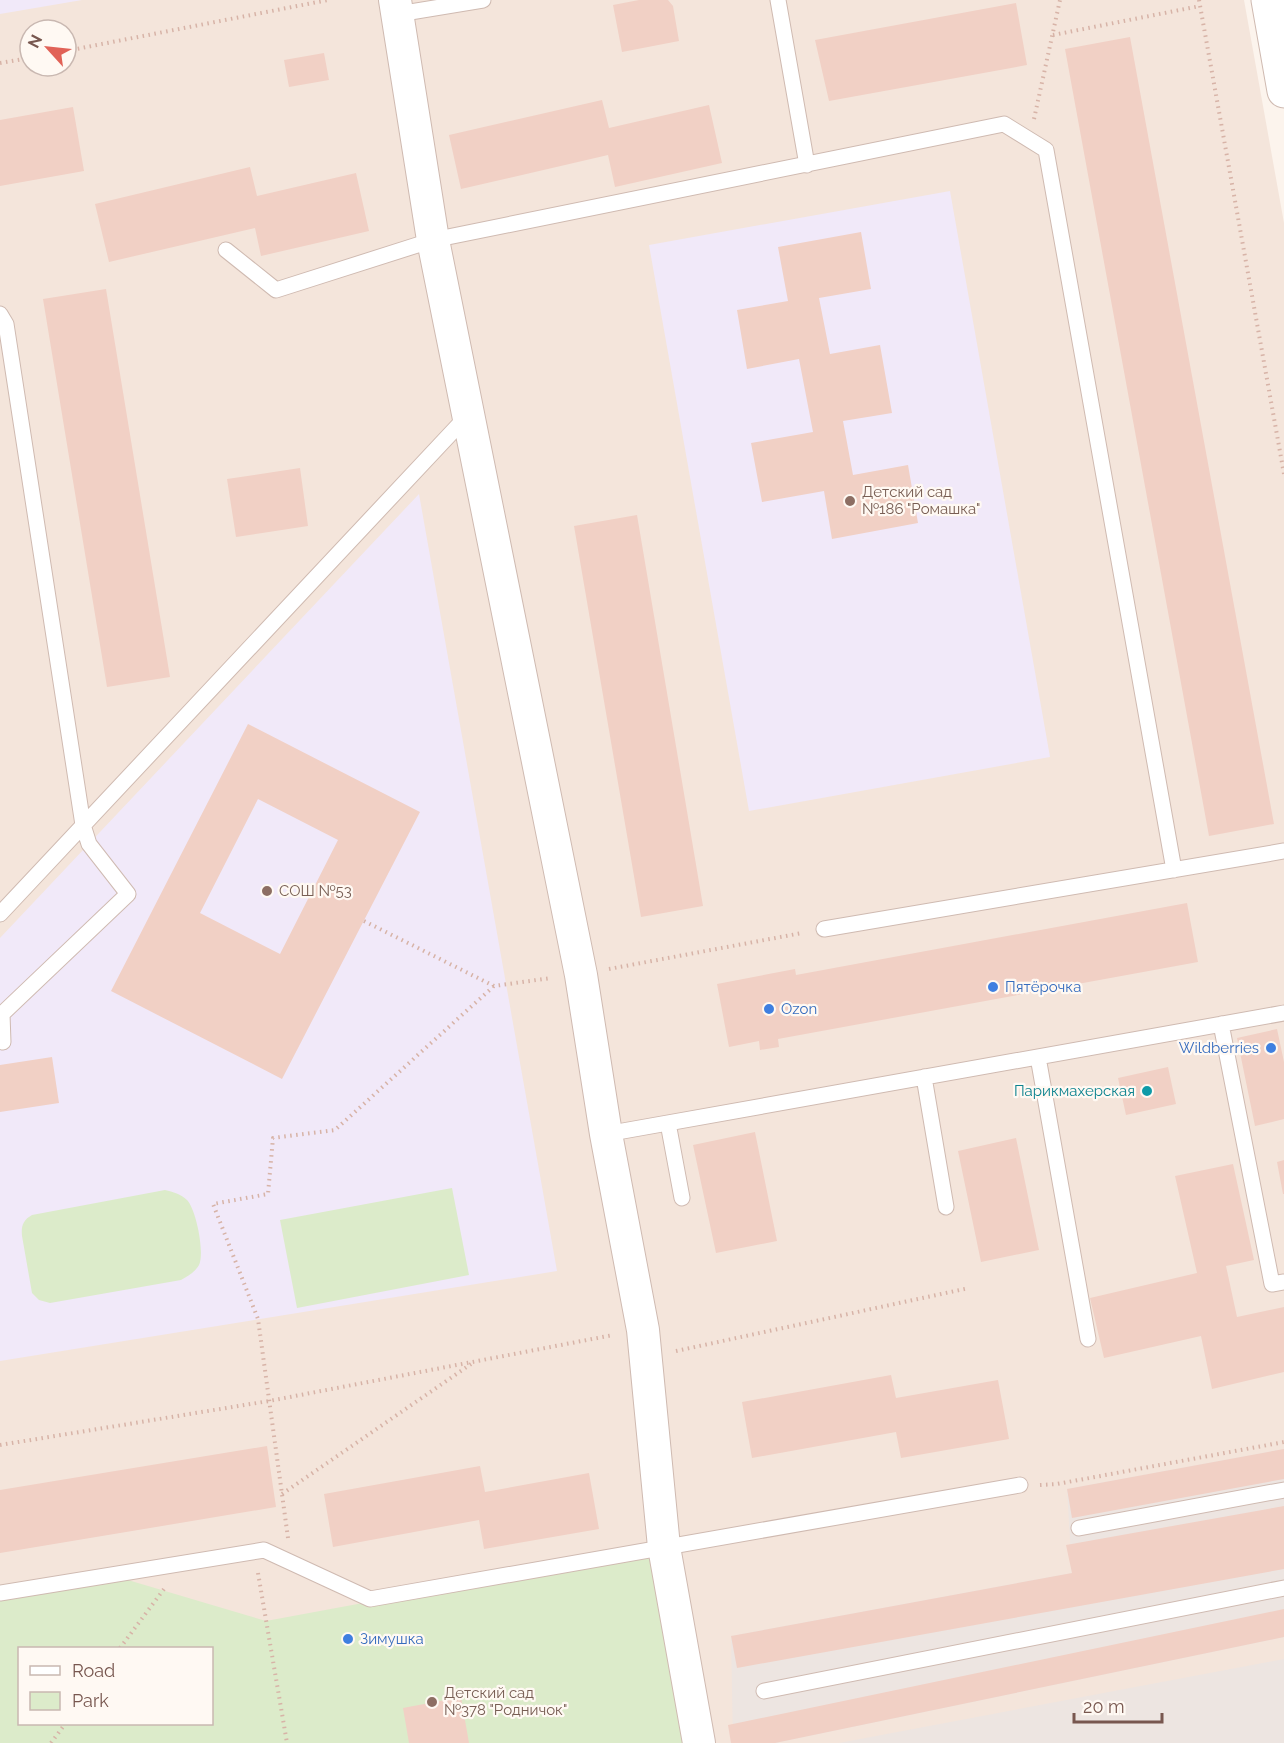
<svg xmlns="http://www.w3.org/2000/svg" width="1284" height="1743" font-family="Raleway,sans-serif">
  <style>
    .residential { fill: #f4e5db; fill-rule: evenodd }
    .industrial { fill: #ede5e1 }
    .education { fill: #f1e9f9 }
    .green { fill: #dcebca; fill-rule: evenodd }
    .building { fill: #f1d0c5; fill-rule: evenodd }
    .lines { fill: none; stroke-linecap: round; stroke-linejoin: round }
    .service-casing { stroke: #cfbab1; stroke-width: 17 }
    .minor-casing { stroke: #cfbab1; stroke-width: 34 }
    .tertiary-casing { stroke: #cfbab1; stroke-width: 35 }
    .path { stroke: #d7b3a7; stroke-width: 4; stroke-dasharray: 1.5 4.5; stroke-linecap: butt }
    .service { stroke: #fff; stroke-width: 15 }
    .minor { stroke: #fff; stroke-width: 32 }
    .tertiary { stroke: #fff; stroke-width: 33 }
    .education-dot { fill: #8d6e63; stroke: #fff9f3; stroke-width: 2 }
    .shop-dot { fill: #3f7fe0; stroke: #fff9f3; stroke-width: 2 }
    .culture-dot { fill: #0f9aa8; stroke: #fff9f3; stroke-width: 2 }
    .labels { text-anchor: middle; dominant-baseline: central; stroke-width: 4.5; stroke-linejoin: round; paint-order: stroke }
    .education-label { font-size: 15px; fill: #785e54; stroke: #fff9f3; text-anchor: start }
    .shop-label { font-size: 15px; fill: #366cbe; stroke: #fff9f3; text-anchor: start }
    .culture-label { font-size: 15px; fill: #0d838f; stroke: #fff9f3; text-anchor: end }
  </style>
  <rect width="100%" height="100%" fill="#fcf4ed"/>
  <!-- residential -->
  <path class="residential" d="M0 0H1244L1284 223V1743H0ZM30 30H66V66H30ZM20 1648H212V1724H20Z"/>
  <!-- industrial -->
  <path class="industrial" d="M1284 1449V1637L775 1743H733L731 1636 1072 1573 1067 1489Z
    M1284 1659V1743H839Z"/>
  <!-- education -->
  <path class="education" d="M0 0H82L0 14Z
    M950 191 1050 757 749 811 649 245Z
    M419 494 557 1271 0 1361V938Z"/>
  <!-- green -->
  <path class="green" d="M452 1188 469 1275 297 1308 280 1220Z
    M165 1190C173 1192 181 1194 187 1200 196 1209 205 1253 199 1265 195 1272 188 1276 181 1280L50 1303 39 1300 32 1293 22 1236C21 1226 23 1220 32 1215Z
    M664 1547 699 1743H0V1593L111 1575 266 1621ZM20 1648H212V1724H20Z"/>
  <!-- building -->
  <path class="building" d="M639 0H668L673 6 679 41 622 52 613 5Z
    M1016 3 1027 65 829 101 815 40Z
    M1130 37 1274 824 1209 836 1065 49Z
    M324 53 329 80 289 87 284 60Z
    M602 100 609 128 709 105 722 163 615 187 608 155 461 189 449 135Z
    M73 107 84 171 0 186V120Z
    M250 167 257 196 356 173 369 231 261 256 255 228 109 262 95 204Z
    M861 232 871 289 819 298 830 354 880 345 892 413 843 421 853 475 908 465 918 523 832 539 824 491 762 502 751 443 813 432 799 359 747 369 737 310 788 301 778 247Z
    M106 289 170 677 107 687 43 299Z
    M300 468 308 526 236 537 227 479Z
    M637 515 703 906 641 917 574 526Z
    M248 724 420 812 282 1079 111 991ZM258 799 338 840 280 954 200 913Z
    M1187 903 1198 962 778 1039 779 1047 760 1050 759 1041 729 1047 717 984 795 969 796 975Z
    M1277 1029 1284 1062V1119L1255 1126 1237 1038Z
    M52 1057 59 1103 0 1112V1065Z
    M1168 1067 1176 1104 1126 1115 1118 1078Z
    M755 1132 777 1241 716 1253 693 1145Z
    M1016 1138 1039 1250 981 1262 958 1151Z
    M1284 1160V1194H1283L1277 1162Z
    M1233 1164 1254 1260 1226 1266 1237 1317 1284 1307V1372L1212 1389 1201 1336 1104 1358 1090 1298 1197 1273 1175 1176Z
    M891 1375 896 1398 998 1380 1009 1439 901 1458 896 1432 752 1458 742 1402Z
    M267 1446 276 1507 0 1553V1490Z
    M1284 1449V1479L1072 1518 1067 1489Z
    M480 1466 485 1492 589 1473 599 1529 484 1549 479 1520 333 1547 324 1494Z
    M1284 1506V1569L737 1668 731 1636 1072 1573 1066 1545Z
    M1284 1609V1637L775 1743H731L728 1725Z
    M461 1697 469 1743H409L403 1708Z"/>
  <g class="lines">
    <defs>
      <path id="service" d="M778 0 807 165
        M398 14 483 0
        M226 250 276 290 433 240 1004 124 1046 150 1174 870
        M0 314 6 324 83 825 89 844 128 894 2 1014 3 1042
        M0 914 469 414
        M824 929 1284 851
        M1221 1024 1272 1284 1284 1282
        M1038 1057 1088 1339
        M924 1077 946 1207
        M668 1123 682 1198
        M606 1134 1284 1013
        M1079 1528 1284 1490
        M0 1593 264 1550 370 1599 1020 1485
        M764 1691 1284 1588"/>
      <path id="minor" d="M395 0 433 240 581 975 606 1134 643 1330 664 1547 699 1743"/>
      <path id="tertiary" d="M1268 0 1284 91"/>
    </defs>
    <!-- service casing -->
    <use href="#service" class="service-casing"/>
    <!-- minor casing -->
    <use href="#minor" class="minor-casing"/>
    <!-- tertiary casing -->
    <use href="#tertiary" class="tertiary-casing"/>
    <!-- path -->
    <path class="path" d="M1199 0 1284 474
      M1053 35 1200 6
      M66 51 328 0
      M0 63 30 58
      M1034 119 1060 0
      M364 921 494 986 551 978
      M609 969 802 933
      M676 1351 969 1288
      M0 1445 269 1401 613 1335
      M1040 1485 1057 1484 1284 1442
      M282 1494 471 1364
      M288 1538 258 1319 213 1204 268 1194 273 1138 335 1130 494 986
      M258 1573 287 1743
      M120 1648 164 1589
      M51 1743 65 1724"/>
    <!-- service -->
    <use href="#service" class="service"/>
    <!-- minor -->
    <use href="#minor" class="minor"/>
    <!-- tertiary -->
    <use href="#tertiary" class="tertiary"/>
  </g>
  <!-- markers -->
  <g class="education-dot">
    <circle cx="850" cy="501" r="6"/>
    <circle cx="267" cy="891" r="6"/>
    <circle cx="432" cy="1702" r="6"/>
  </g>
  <g class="shop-dot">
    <circle cx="993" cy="987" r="6"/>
    <circle cx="769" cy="1009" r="6"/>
    <circle cx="1271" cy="1048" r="6"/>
    <circle cx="348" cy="1639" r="6"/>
  </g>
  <circle class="culture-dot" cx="1147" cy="1091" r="6"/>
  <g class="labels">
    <!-- education labels -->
    <g class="education-label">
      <text x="862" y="492">Детский сад<tspan x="862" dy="17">№186 "Ромашка"</tspan></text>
      <text x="279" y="891">СОШ №53</text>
      <text x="444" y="1693">Детский сад<tspan x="444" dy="17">№378 "Родничок"</tspan></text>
    </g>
    <!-- shop labels -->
    <g class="shop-label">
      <text x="1005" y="987">Пятёрочка</text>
      <text x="781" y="1009">Ozon</text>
      <text x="1259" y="1048" text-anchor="end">Wildberries</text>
      <text x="360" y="1639">Зимушка</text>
    </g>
    <!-- culture labels -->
    <g class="culture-label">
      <text x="1135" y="1091">Парикмахерская</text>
    </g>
  </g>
  <!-- legend -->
  <rect x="18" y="1647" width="195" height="78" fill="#fff9f3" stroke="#c9b8b1" stroke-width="1.5"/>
  <rect x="30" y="1666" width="30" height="9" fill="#ffffff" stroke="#c9b8b1" stroke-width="1.5"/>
  <text x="72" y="1677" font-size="18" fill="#78574f">Road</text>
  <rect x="30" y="1692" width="30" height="18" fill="#dcebca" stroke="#c9b8b1" stroke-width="1.5"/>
  <text x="72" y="1707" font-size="18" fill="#78574f">Park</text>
  <!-- north arrow -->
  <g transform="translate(48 48) rotate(297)"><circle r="28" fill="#fff9f3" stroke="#c9b8b1" stroke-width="1.5"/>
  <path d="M0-4.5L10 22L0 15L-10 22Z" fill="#e16257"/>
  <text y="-9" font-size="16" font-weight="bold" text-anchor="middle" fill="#78574f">N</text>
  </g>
  <!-- scale -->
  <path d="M1074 1713v9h88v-9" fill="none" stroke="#78574f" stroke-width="3"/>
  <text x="1083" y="1713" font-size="18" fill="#78574f" stroke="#fff9f3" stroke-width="4.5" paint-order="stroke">20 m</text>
</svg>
